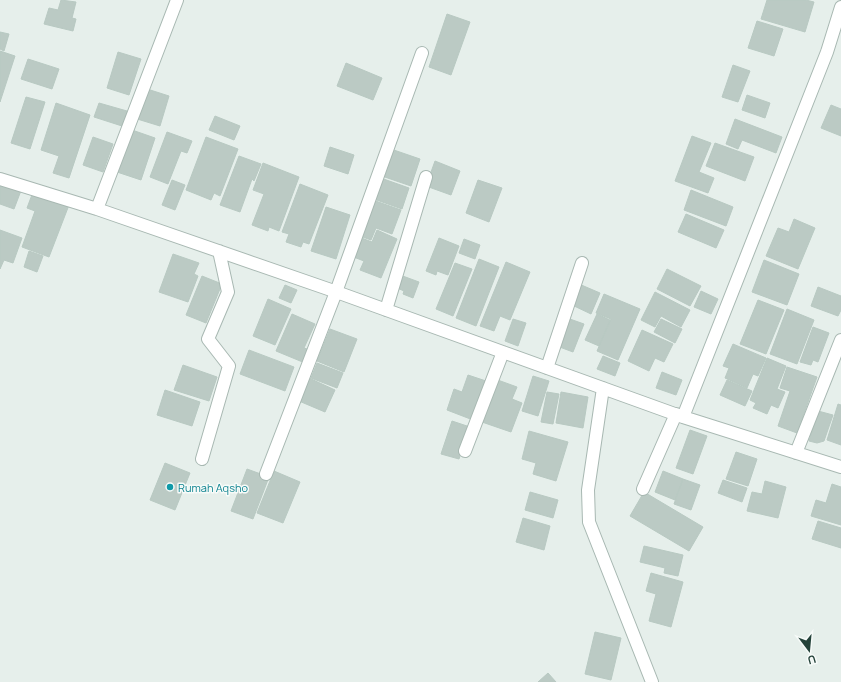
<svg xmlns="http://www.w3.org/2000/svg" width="841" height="682" font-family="Manrope,sans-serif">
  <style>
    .building { fill: #bbcac4; stroke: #b8c9c2 }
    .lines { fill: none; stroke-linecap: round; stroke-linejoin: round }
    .minor-casing { stroke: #a8b8b2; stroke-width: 14 }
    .minor { stroke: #fff; stroke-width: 12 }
    .culture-dot { fill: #0f9aa8; stroke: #f7fbf9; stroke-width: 1.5 }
    .labels { text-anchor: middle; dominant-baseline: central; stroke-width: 3; stroke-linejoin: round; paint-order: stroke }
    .culture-label { font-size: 11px; fill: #0d838f; stroke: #f7fbf9; text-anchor: start }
  </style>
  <rect width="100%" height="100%" fill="#e6efeb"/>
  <!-- building -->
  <path class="building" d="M61 0 76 2 72 18 76 19 73 31 44 24 49 8 58 10Z
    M767 0H806L814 2 805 32 761 19Z
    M447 14 470 22 451 75 429 67Z
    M757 21 783 29 774 56 748 48Z
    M0 32 9 34 4 51 0 49Z
    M0 51 15 56 0 102Z
    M118 52 141 59 129 95 107 88Z
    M28 59 59 69 52 89 21 79Z
    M346 63 382 78 373 100 337 86Z
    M733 65 750 71 738 102 722 97Z
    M144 88 169 96 160 126 134 118Z
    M747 95 770 103 765 118 742 110Z
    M26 97 45 102 30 149 11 143Z
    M56 103 90 115 69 178 53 173 59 156 41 150Z
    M99 103 127 111 122 126 94 117Z
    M831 105 841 109V136L821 128Z
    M215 116 240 126 234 140 209 130Z
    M735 119 782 137 776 153 742 140 738 149 726 144Z
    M132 130 155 138 141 180 117 172Z
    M167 132 192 141 187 153 181 151 168 184 150 177Z
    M692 136 711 143 699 172 714 178 708 193 675 181Z
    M93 137 113 144 103 172 83 165Z
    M206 137 238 149 220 196 214 193 211 200 186 190Z
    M715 143 754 157 745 181 706 166Z
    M330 147 354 155 348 174 324 166Z
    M388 148 420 159 411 186 379 175Z
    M239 156 261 164 254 181 252 179 240 212 220 205Z
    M435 161 460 171 451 195 426 186Z
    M263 163 299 177 279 231 269 227 268 231 252 225 264 194 253 190Z
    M378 177 409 188 402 209 371 198Z
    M172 180 185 185 175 210 162 205Z
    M478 180 502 188 489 222 466 213Z
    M0 181 22 188 14 209 0 204Z
    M300 184 328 195 309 244 303 242 301 247 286 242 289 234 282 232Z
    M691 190 733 207 726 226 684 210Z
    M33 192 69 205 49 257 22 247 35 211 27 208Z
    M370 199 401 210 392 234 376 228 371 240 357 235Z
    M326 207 350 215 336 259 311 251Z
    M686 214 724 230 716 248 678 232Z
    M794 219 815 228 798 269 766 256 778 228 789 232Z
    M0 230 22 238 13 263 4 260 0 269Z
    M377 230 397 239 381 278 360 270 364 261 351 256 359 237 372 242Z
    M439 238 459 246 448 275 437 271 436 275 426 271Z
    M464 239 480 245 475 259 459 253Z
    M29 251 43 256 37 272 24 267Z
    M173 254 199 263 194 274 198 276 188 302 159 292Z
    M479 259 499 267 476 326 456 318Z
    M764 260 799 274 787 305 752 292Z
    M506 262 530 272 510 320 500 316 494 331 480 326Z
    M455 263 472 269 453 316 436 309Z
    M667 269 701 286 690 306 657 289Z
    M400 275 419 282 413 298 403 294 404 291 395 287Z
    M202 276 222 284 206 323 186 315Z
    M579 284 600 293 591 314 570 304Z
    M285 285 297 290 291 303 279 298Z
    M818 287 841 296V310L838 316 811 306Z
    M701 291 718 299 711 314 694 307Z
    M655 292 690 310 681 327 661 316 655 327 641 320Z
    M604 294 640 309 618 360 597 351 611 319 596 313Z
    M268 299 291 309 275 345 253 336Z
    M758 300 784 310 766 354 740 344Z
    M787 309 814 320 797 364 770 354Z
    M292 314 315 324 304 348 310 350 305 363 276 351Z
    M597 314 610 320 599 346 585 340Z
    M567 318 584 324 573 352 557 346Z
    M513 319 526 323 518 346 505 341Z
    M661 319 682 329 675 343 654 332Z
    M813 327 829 333 818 362 813 360 811 365 800 362Z
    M330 329 357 339 344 372 317 361Z
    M642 330 673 344 664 362 655 358 649 371 628 361Z
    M733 344 766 358 758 376 753 374 747 388 725 378 729 368 723 366Z
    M249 350 294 367 285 391 240 374Z
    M603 356 620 363 615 376 597 369Z
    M767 358 786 366 777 389 785 392 778 408 771 405 767 414 753 408 756 403 750 400Z
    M317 363 343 373 337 388 311 378Z
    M183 365 217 377 209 401 174 390Z
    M787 367 817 377 797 433 778 426 790 391 780 388Z
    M662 372 682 380 676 395 656 388Z
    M468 375 486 381 473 420 447 410 454 389 462 392Z
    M533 376 549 381 538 416 522 411Z
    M309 378 335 390 325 412 299 401Z
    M495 379 517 387 512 399 522 403 511 432 479 421Z
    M727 380 752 391 745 406 720 395Z
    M165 390 200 402 192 426 157 415Z
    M547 392 559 394 553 424 541 422Z
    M561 392 588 397 583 428 556 423Z
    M838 404 841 405V445L827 440Z
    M818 411 833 415 824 441 817 443 809 441Z
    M452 421 470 427 459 459 441 454Z
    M690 430 707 436 693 474 676 468Z
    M529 431 568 442 556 481 533 474 536 463 522 459Z
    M736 452 757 459 748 486 726 479Z
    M165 463 190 473 175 510 150 500Z
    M247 469 269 477 253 519 231 511Z
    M274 471 300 482 283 523 257 513Z
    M663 471 683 479 675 500 655 492Z
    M683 479 700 485 691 510 674 504Z
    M723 480 747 488 742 502 718 493Z
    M765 481 786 487 778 518 747 511 752 492 762 494Z
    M832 484 841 487V525L811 516 816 500 826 503Z
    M530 492 558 500 553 518 525 510Z
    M644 492 703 527 689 551 630 516Z
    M523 518 550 526 544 550 516 542Z
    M818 521 841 528V548L812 539Z
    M644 546 683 555 678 576 664 573 665 568 640 562Z
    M651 573 683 582 671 627 649 621 656 594 646 591Z
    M595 632 621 638 611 680 585 674Z
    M548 673 556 682H538Z"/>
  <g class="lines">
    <defs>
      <path id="minor" d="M0 179 97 209 331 290 683 417 827 52 841 7
        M97 209 177 0
        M386 310 426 177
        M547 368 582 263
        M603 388 588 490 589 522 652 682
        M683 417 841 467
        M465 451 503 352
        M796 453 841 340
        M202 459 229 366 208 339 228 292 219 251
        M266 474 336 292 422 53
        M643 489 676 414"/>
    </defs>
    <!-- minor casing -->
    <use href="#minor" class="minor-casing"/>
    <!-- minor -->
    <use href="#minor" class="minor"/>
  </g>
  <!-- markers -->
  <circle class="culture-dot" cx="170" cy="487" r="4"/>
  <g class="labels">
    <!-- culture labels -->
    <g class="culture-label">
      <text x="178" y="487">Rumah Aqsho</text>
    </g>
  </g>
  <!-- north arrow -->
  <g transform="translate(809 650) rotate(164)" stroke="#f7fbf9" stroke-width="3" paint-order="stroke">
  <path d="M0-3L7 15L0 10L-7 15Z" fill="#24423a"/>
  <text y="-6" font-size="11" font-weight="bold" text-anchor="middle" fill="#24423a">U</text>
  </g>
</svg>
